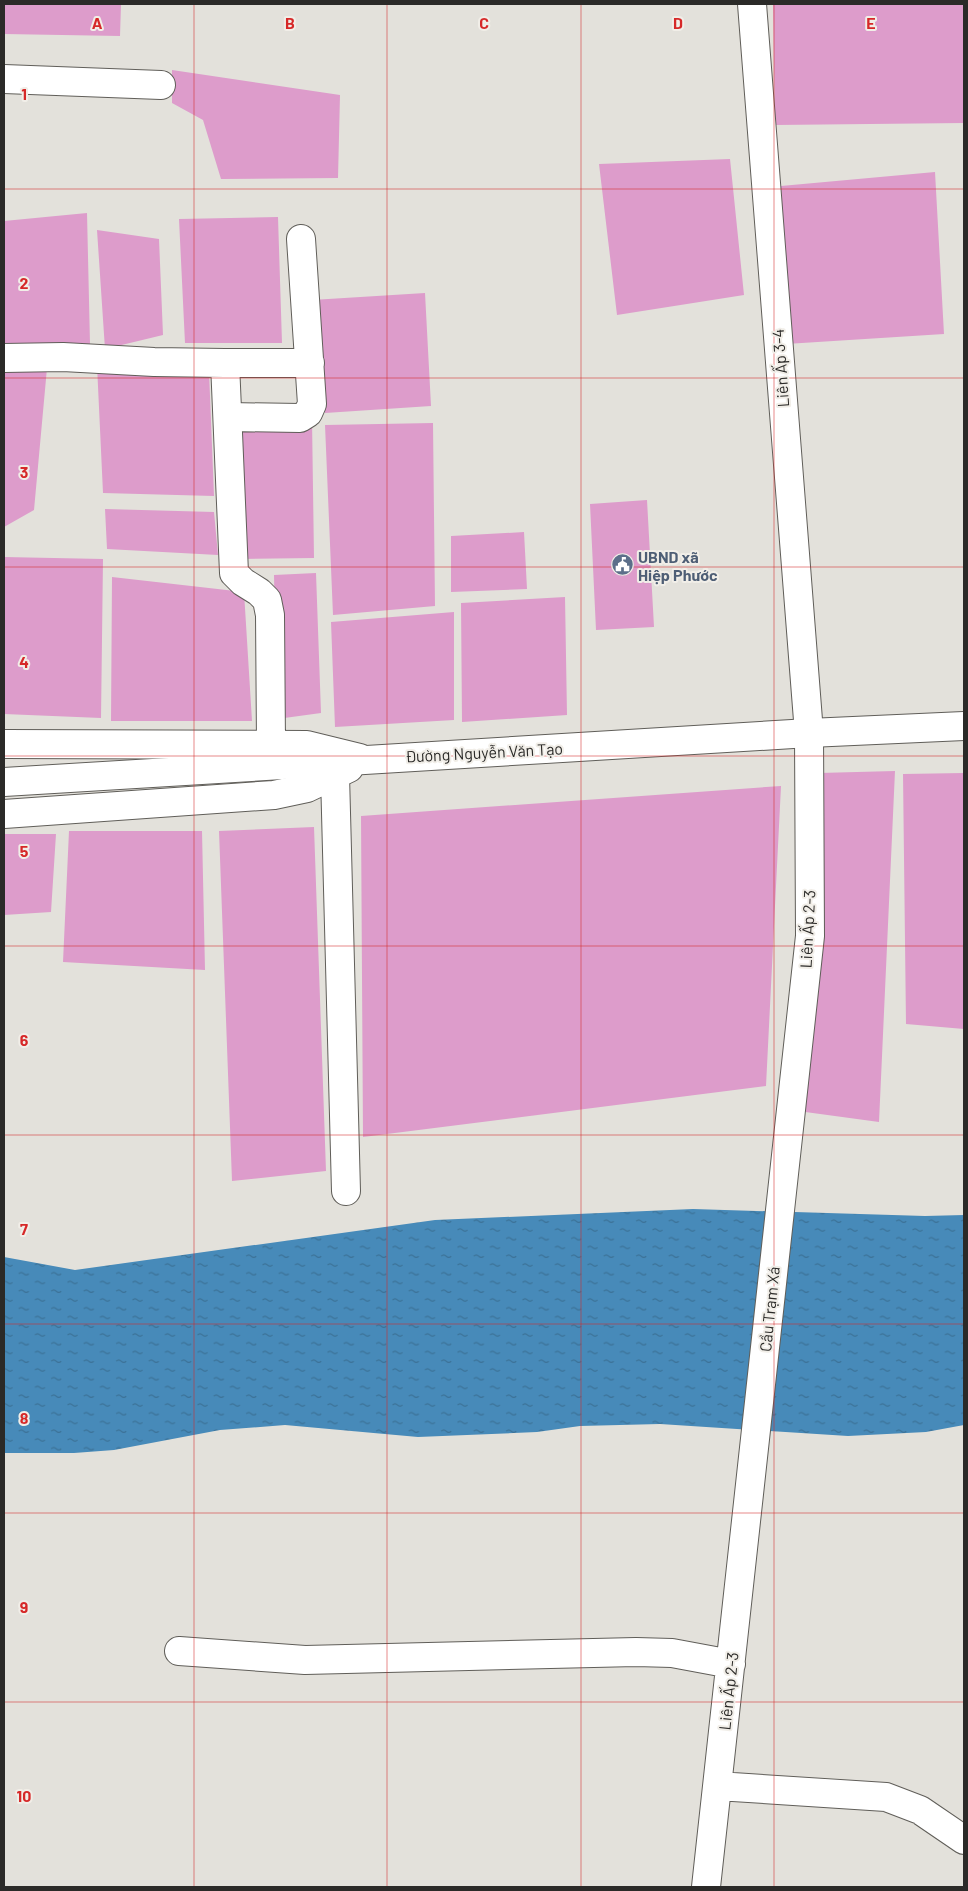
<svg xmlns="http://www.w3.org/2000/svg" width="968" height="1891" font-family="Barlow,sans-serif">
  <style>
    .water { fill: url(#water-ripples) }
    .building { fill: #dd9ccb }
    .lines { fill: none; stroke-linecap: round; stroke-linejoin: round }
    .minor-casing { stroke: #605e59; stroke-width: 30 }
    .major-casing { stroke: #605e59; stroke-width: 30 }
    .minor { stroke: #fff; stroke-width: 28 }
    .major { stroke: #fff; stroke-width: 28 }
    .grid { fill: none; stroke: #d62828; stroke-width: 1; stroke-opacity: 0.55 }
    .labels { text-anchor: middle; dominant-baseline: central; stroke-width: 4; stroke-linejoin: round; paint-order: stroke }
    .street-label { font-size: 16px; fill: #2b2a28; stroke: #f1eee8 }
    .service-label { font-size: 16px; font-weight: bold; fill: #4e5e75; stroke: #f1eee8; text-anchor: start }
    .grid-label { font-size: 16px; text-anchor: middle; font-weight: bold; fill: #d62828; stroke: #f1eee8; stroke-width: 4; stroke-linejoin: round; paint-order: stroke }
  </style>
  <defs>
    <pattern id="water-ripples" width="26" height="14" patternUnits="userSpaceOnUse" patternTransform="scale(1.25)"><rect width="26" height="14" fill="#478ab9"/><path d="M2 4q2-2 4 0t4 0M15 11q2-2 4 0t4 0" fill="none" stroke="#3b7196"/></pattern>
  </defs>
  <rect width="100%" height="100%" fill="#e3e1db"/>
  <!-- water -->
  <path class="water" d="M693 1209 925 1216 964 1215V1425L926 1432 848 1436 660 1424 580 1426 537 1432 418 1437 285 1425 220 1430 114 1450 74 1453H4V1257L75 1270 435 1220Z"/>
  <!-- building -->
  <path class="building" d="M4 4H121L120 36 4 34Z
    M773 4H964V123L775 125Z
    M172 70 340 95 338 178 221 179 203 120 172 103Z
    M730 159 744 295 617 315 599 164Z
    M935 172 944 334 786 344 781 186Z
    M87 213 90 344 4 347V221Z
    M278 217 282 343H185L179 219Z
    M97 230 159 239 163 335 105 349Z
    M425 293 431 406 325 413 312 300Z
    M97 365 209 371 214 496 103 493Z
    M47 368 34 510 4 527V371Z
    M312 419 314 558 240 559 236 422Z
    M433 423 435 606 333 615 325 425Z
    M647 500 654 627 596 630 590 504Z
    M105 509 214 512 218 555 107 549Z
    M524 532 527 589 451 592V536Z
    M4 557 103 559 101 718 4 714Z
    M316 573 321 713 277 719 274 575Z
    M112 577 244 592 252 721H111Z
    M565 597 567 715 462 722 461 603Z
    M454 612V720L335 727 331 622Z
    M895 771 879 1122 798 1111 819 773Z
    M964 773V1029L906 1024 903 774Z
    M781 786 766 1086 363 1137 361 816Z
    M314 827 326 1171 232 1181 219 831Z
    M69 831H202L205 970 63 962Z
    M4 834H56L51 912 4 915Z"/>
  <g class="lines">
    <defs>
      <path id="minor" d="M4 79 161 85
        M4 358 63 357 154 362 225 363H310
        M225 363 234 573 243 582 259 592 267 600 270 615 271 744
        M229 417 300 418 308 413 312 404 301 239
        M4 744 307 745 360 758
        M335 775 346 1191
        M4 814 274 795 307 788 349 768
        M179 1651 305 1660 636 1652 672 1653 731 1664
        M717 1786 886 1797 920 1810 964 1840
        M706 1887 810 936 809 733 752 4"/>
      <path id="major" d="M4 782 809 733 964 726"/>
    </defs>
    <!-- minor casing -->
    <use href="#minor" class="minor-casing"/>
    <!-- major casing -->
    <use href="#major" class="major-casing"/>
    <!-- minor -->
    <use href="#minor" class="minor"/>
    <!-- major -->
    <use href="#major" class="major"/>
  </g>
  <!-- grid -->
  <path class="grid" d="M194 4V1887M387 4V1887M581 4V1887M774 4V1887M4 189H964M4 378H964M4 567H964M4 756H964M4 946H964M4 1135H964M4 1324H964M4 1513H964M4 1702H964"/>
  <!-- icons -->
  <defs>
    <symbol id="civic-disc" viewBox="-11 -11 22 22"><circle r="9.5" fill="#5c6f8a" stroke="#f1eee8"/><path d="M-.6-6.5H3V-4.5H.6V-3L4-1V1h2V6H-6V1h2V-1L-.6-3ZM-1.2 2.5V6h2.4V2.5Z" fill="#fff"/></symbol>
  </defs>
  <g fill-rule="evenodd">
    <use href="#civic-disc" x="610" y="552" width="25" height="25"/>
  </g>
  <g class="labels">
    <!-- street labels -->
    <g class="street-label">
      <text transform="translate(780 368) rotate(-94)">Liên Ấp 3-4</text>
      <text transform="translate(484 752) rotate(-3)">Đường Nguyễn Văn Tạo</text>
      <text transform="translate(807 929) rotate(-87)">Liên Ấp 2-3</text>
      <text transform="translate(769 1309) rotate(-84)">Cầu Trạm Xá</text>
      <text transform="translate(728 1691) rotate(-84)">Liên Ấp 2-3</text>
    </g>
    <!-- service labels -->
    <g class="service-label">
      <text x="638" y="556">UBND xã<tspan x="638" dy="18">Hiệp Phước</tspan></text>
    </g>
  </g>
  <g class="grid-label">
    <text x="97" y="29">A</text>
    <text x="290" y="29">B</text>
    <text x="484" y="29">C</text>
    <text x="678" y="29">D</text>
    <text x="871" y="29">E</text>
    <text x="24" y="100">1</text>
    <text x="24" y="289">2</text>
    <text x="24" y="478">3</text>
    <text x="24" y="668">4</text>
    <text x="24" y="857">5</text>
    <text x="24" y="1046">6</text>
    <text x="24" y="1235">7</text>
    <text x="24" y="1424">8</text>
    <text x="24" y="1613">9</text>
    <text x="24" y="1802">10</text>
  </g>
  <!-- border -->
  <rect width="968" height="1891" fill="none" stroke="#2b2a28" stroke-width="10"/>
</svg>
